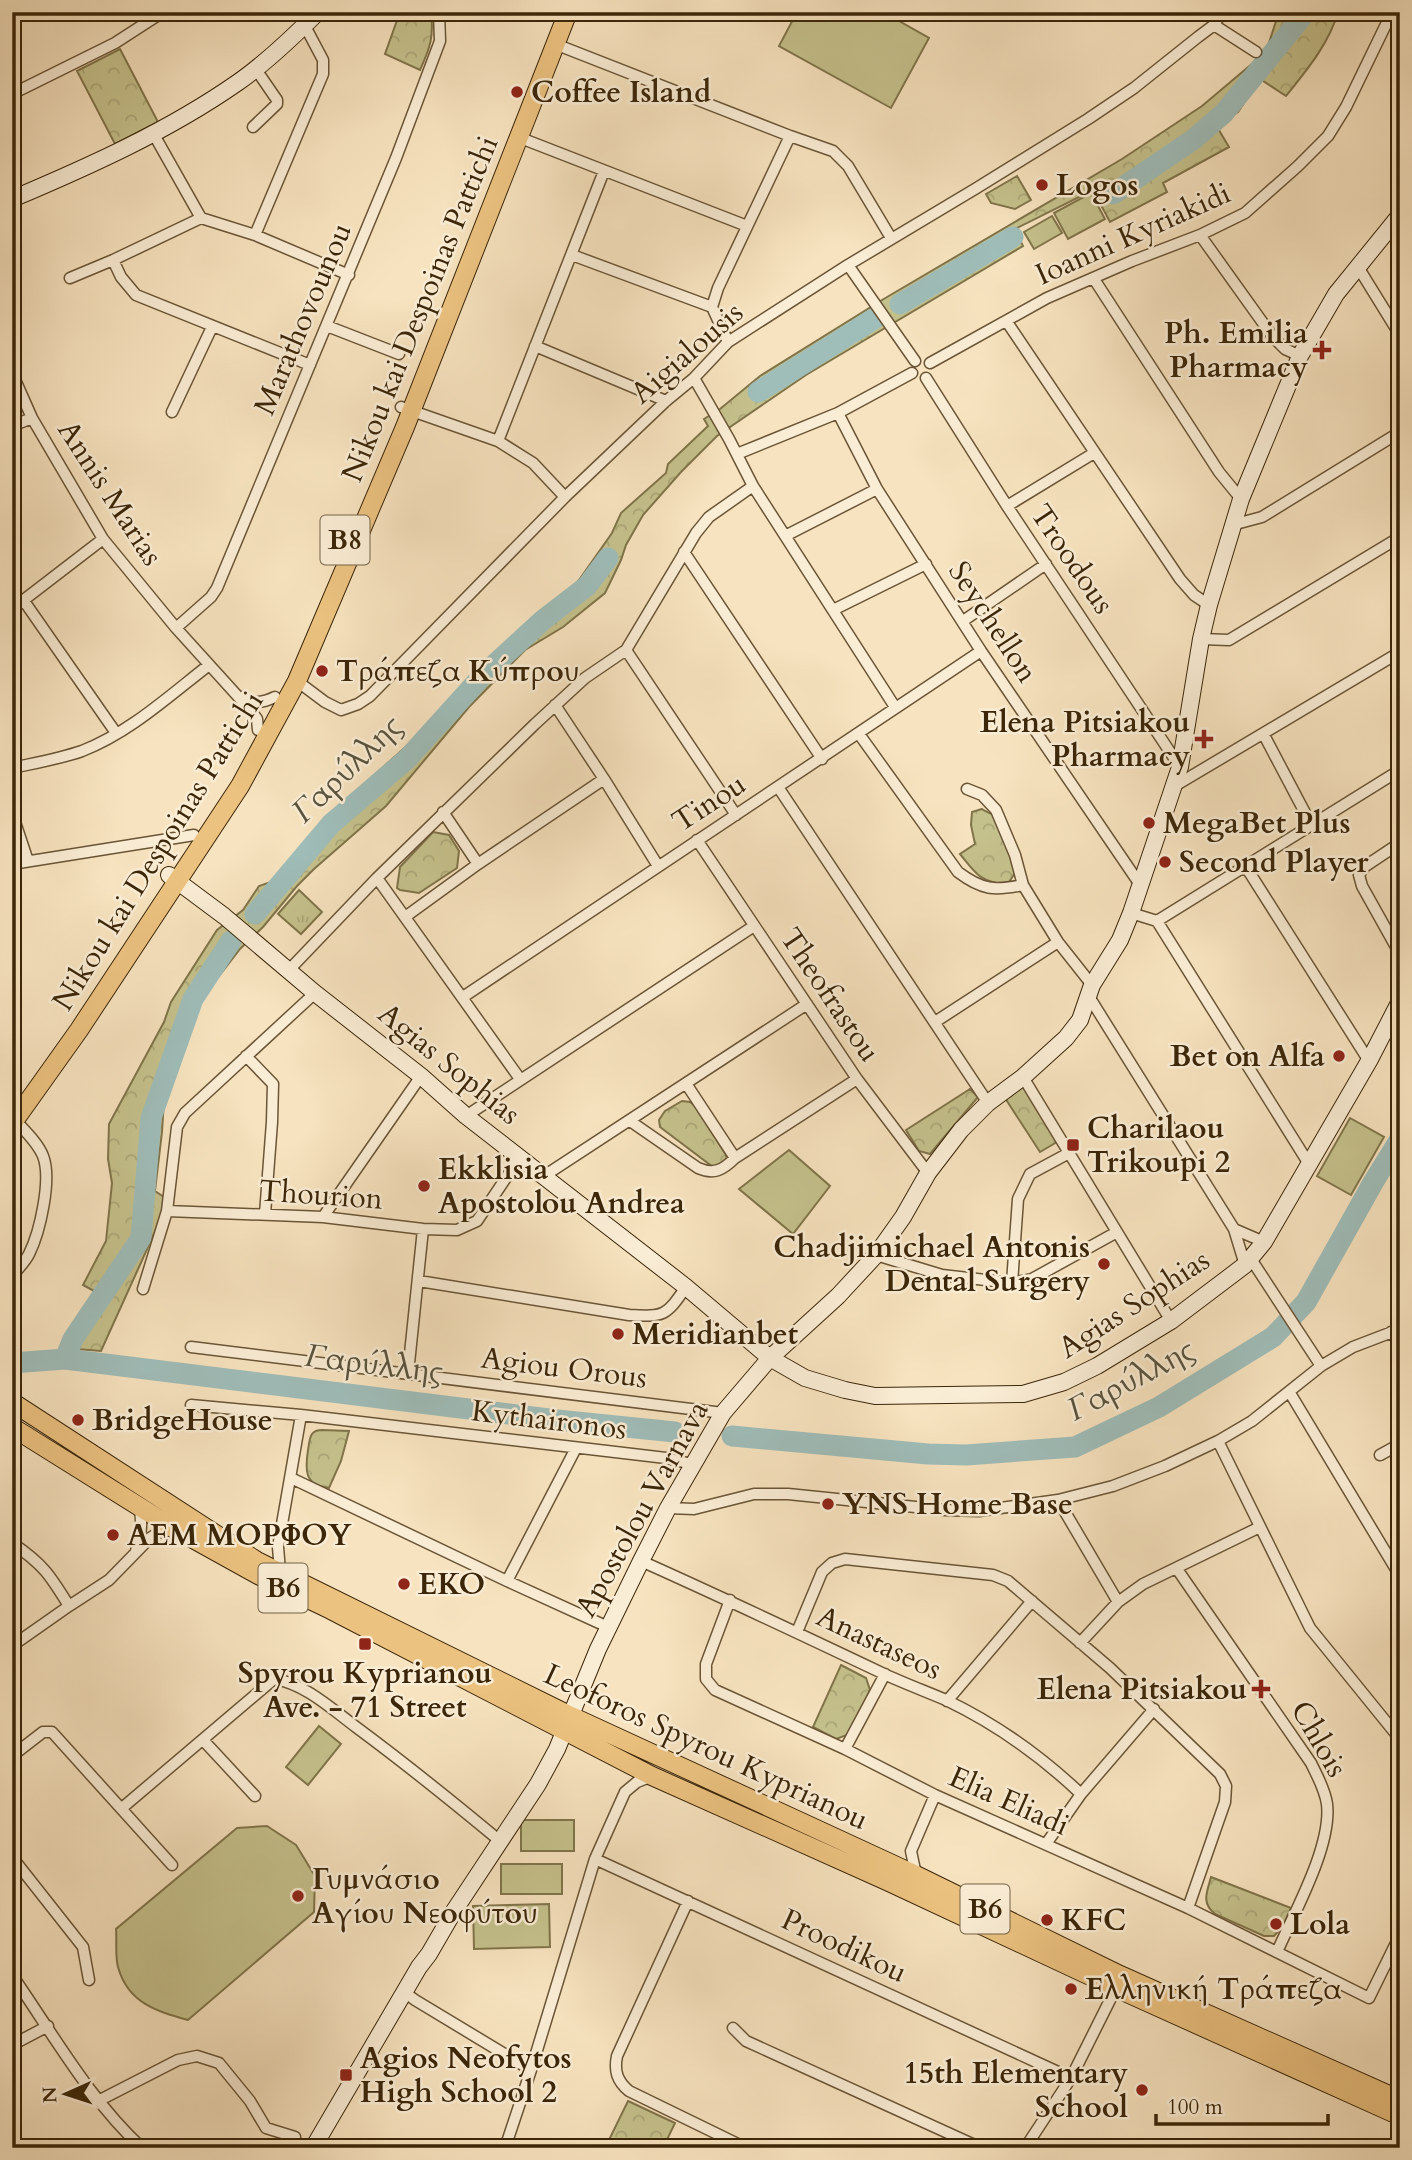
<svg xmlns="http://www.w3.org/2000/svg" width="1412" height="2160" font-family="Cardo,serif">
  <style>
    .grass { fill: url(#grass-tufts); stroke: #80744a; stroke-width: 2 }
    .park { fill: url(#park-crowns); stroke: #80744a; stroke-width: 2 }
    .pitch { fill: #c5c18c; stroke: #80744a; stroke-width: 2 }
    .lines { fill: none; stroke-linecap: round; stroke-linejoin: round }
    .river { stroke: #9fbdb9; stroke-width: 21 }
    .street-casing { stroke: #6a5536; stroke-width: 13 }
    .secondary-casing { stroke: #3b2609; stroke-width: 18 }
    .primary-casing { stroke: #3b2609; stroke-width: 20 }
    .street { stroke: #faedd5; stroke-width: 10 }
    .secondary { stroke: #faedd5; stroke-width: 16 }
    .primary { stroke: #ecc280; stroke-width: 18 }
    .poi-dot { fill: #8f2418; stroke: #faedd5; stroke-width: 2.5 }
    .labels { text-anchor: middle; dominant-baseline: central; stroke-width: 5; stroke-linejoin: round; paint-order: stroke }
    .shield { fill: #faedd5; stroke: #746246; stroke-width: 2 }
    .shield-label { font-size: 28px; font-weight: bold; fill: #3b2609 }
    .poi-label { font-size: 30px; font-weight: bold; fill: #3b2609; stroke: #faedd5; text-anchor: start }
    .street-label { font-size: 30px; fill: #3b2609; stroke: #faedd5 }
    .water-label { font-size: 32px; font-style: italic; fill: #59533e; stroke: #faedd5 }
  </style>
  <defs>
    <pattern id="grass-tufts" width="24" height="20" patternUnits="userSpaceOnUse" patternTransform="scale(1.75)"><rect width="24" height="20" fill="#c5c18c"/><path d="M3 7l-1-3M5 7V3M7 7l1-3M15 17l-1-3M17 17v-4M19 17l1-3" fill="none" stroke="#aaa677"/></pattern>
    <pattern id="park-crowns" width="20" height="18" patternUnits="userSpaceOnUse" patternTransform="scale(1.75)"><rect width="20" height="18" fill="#c5c18c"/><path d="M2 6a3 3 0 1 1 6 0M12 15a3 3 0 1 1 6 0" fill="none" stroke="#aaa677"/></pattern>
  </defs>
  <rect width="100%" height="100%" fill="#f7e3bf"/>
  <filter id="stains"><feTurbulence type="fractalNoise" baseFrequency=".00286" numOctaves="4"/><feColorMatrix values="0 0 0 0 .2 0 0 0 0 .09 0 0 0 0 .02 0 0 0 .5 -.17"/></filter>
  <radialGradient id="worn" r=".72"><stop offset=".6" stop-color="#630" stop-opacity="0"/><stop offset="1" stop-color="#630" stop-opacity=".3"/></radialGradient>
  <!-- grass -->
  <path class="grass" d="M299 890 322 912 301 934 278 914Z"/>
  <!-- park -->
  <path class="park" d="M400 12H431C434 37 430 48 420 70L385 54Z
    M1279 12H1338C1329 44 1306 71 1286 96L1260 79 1238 112 1216 125 1229 147 1163 183 1167 192 1110 222 1093 190 1015 229 1023 246 806 375 717 436 681 472 643 515 626 545 621 560 605 593 563 627 525 650 469 707 386 806 314 869 297 886 263 927 240 949 199 1002 164 1100 162 1132 155 1191 164 1197 163 1210 158 1225 101 1351 63 1348 96 1292 83 1285 106 1241 112 1183 108 1159 109 1124 164 1022 171 1002 217 930 243 910 259 886 271 882 363 785 409 744 467 684 535 619 548 612 579 580 612 533 621 513 666 473 668 464 708 426 704 419 720 409 760 376 882 300 1122 159 1202 106 1266 52Z
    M120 49 158 122 115 144 77 71Z
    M1017 176 1031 200 1015 209 991 203 986 194Z
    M982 809C983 810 991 814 992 814 1004 824 1013 858 1015 873L1007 885C979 881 977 875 960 854L975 844 971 825 972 812Z
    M433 832 449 835 459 851 457 868 419 893 400 890 397 888 400 867Z
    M1017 1087 1024 1088 1057 1142 1040 1152 1005 1098Z
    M970 1089 978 1097 930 1154 919 1151 906 1130Z
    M682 1101 690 1102 695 1106 726 1155 727 1161 713 1167 660 1127 659 1120 665 1111Z
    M322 1430 349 1431 341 1461 329 1488C304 1485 305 1470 308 1450 309 1446 309 1438 312 1434 315 1430 319 1430 322 1430Z
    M841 1665 866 1678 870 1690 850 1734 836 1739 813 1727Z
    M1211 1877 1291 1908 1283 1926 1274 1936H1264L1215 1914C1201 1903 1207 1892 1211 1877Z
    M628 2101 675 2123 663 2148H605Z"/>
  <!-- pitch -->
  <path class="pitch" d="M797 12H883L929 38 891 108 779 46Z
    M1091 193 1105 219 1068 239 1054 213Z
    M1052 216 1062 233 1034 249 1024 232Z
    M1350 1118 1384 1137 1351 1195 1317 1176Z
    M789 1150 830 1186 793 1234 739 1189Z
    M319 1726 341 1744 308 1785 286 1767Z
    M521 1820H574V1851H521Z
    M267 1826 296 1845 315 1876 314 1912 188 2020C156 2011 128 2003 118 1967 115 1956 117 1940 116 1929L237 1828Z
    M501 1864H562V1894H501Z
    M549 1904 550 1947 474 1949 473 1906Z"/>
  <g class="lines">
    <!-- river -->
    <path class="river" d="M1113 194 1194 139 1224 113 1306 12
      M900 304 1013 237
      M758 392 877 317
      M255 914 331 824 407 759 483 675 543 620 587 586 608 558
      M65 1359 557 1420 675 1432
      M12 1363 65 1359 73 1339 141 1238 151 1118 193 999 231 941
      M732 1436 928 1454 966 1455 1075 1447 1159 1407 1273 1337 1306 1302 1374 1181 1400 1139"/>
    <defs>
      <path id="street" d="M1214 25 1256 52
        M555 44 790 136 833 151 848 166 891 238
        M12 94 115 43 163 12
        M253 127 277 104V100L255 68
        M153 133 201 218 255 235 349 275
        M518 137 747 226
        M255 235 323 74V60L305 26
        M1200 235 1273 337 1285 349 1300 356
        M572 255 712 307 728 342
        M113 260 121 277 136 295 310 365
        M848 265 915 361
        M1358 267 1400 335
        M70 278 113 260 201 218
        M1094 279 1219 472 1241 499
        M712 307 718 288 790 136
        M1007 322 1180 579 1194 595 1209 605
        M327 326 399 354
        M535 346 666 401
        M930 363 1047 298 1132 261 1200 235 1245 213 1298 166 1328 136 1346 107 1392 12
        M12 373 32 418 103 539 176 628 252 712 257 719 258 730
        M694 378 729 439 753 486 895 707
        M926 378 1007 506 1180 767
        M401 407 498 441 533 463 565 497
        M172 412 212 327
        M838 413 877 489 981 651 1141 886
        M12 426 32 418
        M498 441 604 171
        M737 454 838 413 912 373
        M1007 506 1094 453
        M1232 525 1262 517 1400 432
        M785 536 877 489
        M684 552 822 759
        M24 601 116 733
        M12 609 103 539
        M833 610 926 564
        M963 621 1046 564
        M176 628 211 597 217 588 396 158 440 41 439 12
        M1201 639 1229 640 1400 537
        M626 650 736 815
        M297 681 325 702 341 710 358 704 370 696 565 497 666 401 694 378 728 342 848 265 975 189 1088 119 1134 88 1198 37 1214 25 1222 12
        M242 697C255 704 262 703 275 697
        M555 705 604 779 658 866
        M859 734 958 872C982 890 994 891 1023 885
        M1264 735 1312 826
        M12 768C35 763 59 759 82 751 129 733 169 696 209 665
        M778 787 988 1103
        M1173 787 1400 652
        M967 789 982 795 996 810 1015 855 1023 885 1058 942 1092 985
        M443 812 478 864
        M12 813 28 861
        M697 840 857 1079 928 1173
        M1400 843 1364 867 1359 875 1362 886 1400 954
        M12 864 194 835
        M1246 867 1369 1061
        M377 878 520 1079
        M1131 913 1157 921 1400 770
        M405 917 478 864 604 779
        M1157 921 1309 1164
        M289 970 377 878 535 724 585 678 626 650 696 533 709 517 753 486
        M1088 995 1234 1229 1245 1265
        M463 997 981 651
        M935 1022 1058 942
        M246 1056 273 1084 272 1122 265 1214
        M1023 1077 1171 1321
        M687 1085 735 1158
        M466 1116 754 926
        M630 1121 698 1168C714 1175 723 1170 735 1158L857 1079
        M544 1176 807 1004
        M167 1211 323 1217 423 1229 457 1230 477 1221 520 1157
        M323 1217 421 1076
        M1234 1229 1264 1242
        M876 1255 942 1275 1012 1283 1032 1279 1117 1232
        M1251 1259 1321 1366
        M12 1276C18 1269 25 1262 29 1254 40 1232 52 1179 43 1156 38 1143 25 1131 16 1121
        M419 1281 629 1315C665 1317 666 1316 686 1287
        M1012 1283 1018 1199 1030 1174 1069 1153
        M143 1289 167 1211 177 1127 185 1113 315 993
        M1391 1332 1400 1344
        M191 1347 723 1413
        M408 1373 423 1229
        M1290 1393 1400 1576
        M191 1405 301 1415 666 1458 692 1464
        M1218 1441 1310 1628 1400 1739
        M1380 1455 1400 1444
        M291 1478 507 1581 608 1627
        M1058 1500 1118 1602
        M668 1508 694 1509 754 1494H788L945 1510 979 1511 1058 1500 1113 1486 1165 1466 1218 1441 1252 1421 1321 1366 1353 1347 1400 1329
        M12 1543C43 1564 50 1575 69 1606
        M136 1551C141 1534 143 1523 139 1506
        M641 1561C722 1597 802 1635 882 1673 903 1683 925 1691 946 1700 996 1724 1041 1756 1081 1794
        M1177 1569 1311 1763C1317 1776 1325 1789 1327 1804 1332 1846 1294 1913 1277 1952
        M280 1571 278 1547 301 1415
        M507 1581 576 1448
        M730 1600 706 1664V1679L715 1690 845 1749 935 1795 1188 1908 1369 1998 1400 1935
        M797 1632 822 1572 832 1563 845 1559 993 1575 1008 1581 1110 1668 1220 1774 1226 1786 1225 1802 1188 1908
        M1080 1643 1118 1602 1143 1584 1260 1527
        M12 1646 69 1606 109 1580 150 1538 158 1533 175 1529
        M947 1701 1032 1601
        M203 1740 255 1796
        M845 1749 885 1674
        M12 1756 43 1732H52L172 1865
        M122 1808 274 1679C304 1683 332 1709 356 1727 406 1764 453 1802 500 1841
        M1046 1844 1081 1794 1154 1709
        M12 1857 83 1947 89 1980
        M595 1859 1071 2078
        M916 1875 911 1851 935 1795
        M688 1901 617 2056C614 2071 617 2081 629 2091L746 2148
        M12 1975C53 2034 89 2099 142 2148
        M404 1992 415 2000 531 2070
        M733 2028 746 2041 981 2148
        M12 2045 48 2026
        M98 2101 178 2060 197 2056 219 2063 250 2101 266 2128 295 2137
        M505 2148 531 2070 595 1859 625 1792 637 1782 652 1776
        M1025 2148 1071 2078 1116 1988"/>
      <path id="secondary" d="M12 199C90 166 168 131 237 83 263 65 295 35 318 12
        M169 875 224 916 315 993 421 1076 466 1116 686 1287 770 1358 805 1378 845 1390 875 1396 1023 1394 1064 1382 1097 1366 1171 1321 1245 1265 1264 1242 1369 1061 1400 1001
        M313 2148 419 1967 429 1954 454 1911 538 1784 557 1749 598 1649 641 1561 668 1508 723 1413 770 1358 838 1296 876 1255 903 1217 928 1173 961 1130 988 1103 1023 1077 1066 1038 1080 1020 1092 985 1120 940 1131 913 1180 767 1201 639 1209 605 1241 499 1300 356 1336 294 1400 215"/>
      <path id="primary" d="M12 1124 79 1030 240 786 297 681 405 427 568 12
        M12 1402 257 1561 571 1716 916 1875 1120 1975 1400 2100
        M12 1427 175 1529 258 1575 331 1610 652 1776 887 1881 1116 1988 1400 2116"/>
    </defs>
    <!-- street casing -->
    <use href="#street" class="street-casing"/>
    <!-- secondary casing -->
    <use href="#secondary" class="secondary-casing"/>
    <!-- primary casing -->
    <use href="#primary" class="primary-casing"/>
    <!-- street -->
    <use href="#street" class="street"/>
    <!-- secondary -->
    <use href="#secondary" class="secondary"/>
    <!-- primary -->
    <use href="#primary" class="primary"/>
  </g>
  <!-- markers -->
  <g class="poi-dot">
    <circle cx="517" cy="92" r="7"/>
    <circle cx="1042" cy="185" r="7"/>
    <path d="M1318.5 339.5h7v7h7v7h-7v7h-7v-7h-7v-7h7z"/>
    <circle cx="322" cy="671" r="7"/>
    <path d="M1200.5 728.5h7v7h7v7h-7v7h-7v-7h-7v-7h7z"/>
    <circle cx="1149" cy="823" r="7"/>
    <circle cx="1165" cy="862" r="7"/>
    <circle cx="1339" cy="1056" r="7"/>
    <rect x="1066" y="1138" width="14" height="14" rx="3.5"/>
    <circle cx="424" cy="1186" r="7"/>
    <circle cx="1104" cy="1264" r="7"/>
    <circle cx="618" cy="1334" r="7"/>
    <circle cx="78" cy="1420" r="7"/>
    <circle cx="828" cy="1504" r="7"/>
    <circle cx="113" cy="1535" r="7"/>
    <circle cx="404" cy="1584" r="7"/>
    <rect x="358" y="1637" width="14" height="14" rx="3.5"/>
    <path d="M1257.5 1678.5h7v7h7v7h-7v7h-7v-7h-7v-7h7z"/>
    <circle cx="298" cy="1896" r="7"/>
    <circle cx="1047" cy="1920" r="7"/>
    <circle cx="1276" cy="1924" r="7"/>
    <circle cx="1071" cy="1989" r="7"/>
    <rect x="339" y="2068" width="14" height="14" rx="3.5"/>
    <circle cx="1142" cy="2090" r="7"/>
  </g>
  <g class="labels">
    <!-- shield labels -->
    <g class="shield">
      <rect x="320.5" y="515.5" width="49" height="49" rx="5"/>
      <rect x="258.5" y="1563.5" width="49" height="49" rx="5"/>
      <rect x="960.5" y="1884.5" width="49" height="49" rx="5"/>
    </g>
    <g class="shield-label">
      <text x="345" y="540">B8</text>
      <text x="283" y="1588">B6</text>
      <text x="985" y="1909">B6</text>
    </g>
    <!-- poi labels -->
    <g class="poi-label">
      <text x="531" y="92">Coffee Island</text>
      <text x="1056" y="185">Logos</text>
      <text x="1308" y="333" text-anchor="end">Ph. Emilia<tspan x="1308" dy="34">Pharmacy</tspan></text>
      <text x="336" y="671">Τράπεζα Κύπρου</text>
      <text x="1190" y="722" text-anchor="end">Elena Pitsiakou<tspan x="1190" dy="34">Pharmacy</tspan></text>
      <text x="1163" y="823">MegaBet Plus</text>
      <text x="1179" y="862">Second Player</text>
      <text x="1325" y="1056" text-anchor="end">Bet on Alfa</text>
      <text x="1087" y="1128">Charilaou<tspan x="1087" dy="34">Trikoupi 2</tspan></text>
      <text x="438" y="1169">Ekklisia<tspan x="438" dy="34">Apostolou Andrea</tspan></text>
      <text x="1090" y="1247" text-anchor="end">Chadjimichael Antonis<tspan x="1090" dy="34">Dental Surgery</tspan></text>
      <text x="632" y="1334">Meridianbet</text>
      <text x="92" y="1420">BridgeHouse</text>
      <text x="842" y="1504">YNS Home Base</text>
      <text x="127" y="1535">ΑΕΜ ΜΟΡΦΟΥ</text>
      <text x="418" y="1584">EKO</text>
      <text x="365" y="1673" text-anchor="middle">Spyrou Kyprianou<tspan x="365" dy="34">Ave. - 71 Street</tspan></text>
      <text x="1247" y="1689" text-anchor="end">Elena Pitsiakou</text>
      <text x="312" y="1879">Γυμνάσιο<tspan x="312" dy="34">Αγίου Νεοφύτου</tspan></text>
      <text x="1061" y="1920">KFC</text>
      <text x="1290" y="1924">Lola</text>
      <text x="1085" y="1989">Ελληνική Τράπεζα</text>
      <text x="360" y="2058">Agios Neofytos<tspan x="360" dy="34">High School 2</tspan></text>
      <text x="1128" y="2073" text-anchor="end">15th Elementary<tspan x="1128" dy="34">School</tspan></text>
    </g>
    <!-- street labels -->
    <g class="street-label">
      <text transform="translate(1133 234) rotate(-24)">Ioanni Kyriakidi</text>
      <text transform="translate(420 309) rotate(-68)">Nikou kai Despoinas Pattichi</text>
      <text transform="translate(303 319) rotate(-67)">Marathovounou</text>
      <text transform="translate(687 353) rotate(-41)">Aigialousis</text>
      <text transform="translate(110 493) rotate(57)">Annis Marias</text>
      <text transform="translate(1072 559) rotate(56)">Troodous</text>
      <text transform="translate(993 622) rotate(57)">Seychellon</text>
      <text transform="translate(709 803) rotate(-33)">Tinou</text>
      <text transform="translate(158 851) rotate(-58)">Nikou kai Despoinas Pattichi</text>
      <text transform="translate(830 995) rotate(56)">Theofrastou</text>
      <text transform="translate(449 1064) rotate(39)">Agias Sophias</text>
      <text transform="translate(321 1195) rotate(4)">Thourion</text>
      <text transform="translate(1134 1304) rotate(-33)">Agias Sophias</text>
      <text transform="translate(564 1368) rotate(7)">Agiou Orous</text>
      <text transform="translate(549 1420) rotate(7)">Kythaironos</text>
      <text transform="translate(642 1509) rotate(-61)">Apostolou Varnava</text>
      <text transform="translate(879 1643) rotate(25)">Anastaseos</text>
      <text transform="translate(1319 1739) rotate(60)">Chlois</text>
      <text transform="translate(706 1747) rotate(25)">Leoforos Spyrou Kyprianou</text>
      <text transform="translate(1009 1801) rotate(24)">Elia Eliadi</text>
      <text transform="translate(844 1946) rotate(25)">Proodikou</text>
    </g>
    <!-- water labels -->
    <g class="water-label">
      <text transform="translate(347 769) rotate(-44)">Γαρύλλης</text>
      <text transform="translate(374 1364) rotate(7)">Γαρύλλης</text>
      <text transform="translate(1131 1380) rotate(-28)">Γαρύλλης</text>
    </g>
  </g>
  <!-- margin -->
  <rect width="1412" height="2160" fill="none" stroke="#f7e3bf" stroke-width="42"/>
  <rect x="14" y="14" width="1384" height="2132" fill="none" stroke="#3b2609" stroke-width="3.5"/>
  <rect x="21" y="21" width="1370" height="2118" fill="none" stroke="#3b2609" stroke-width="2"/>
  <!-- north arrow -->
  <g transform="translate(66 2094) rotate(267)" stroke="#faedd5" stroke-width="5" paint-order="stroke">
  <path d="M0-5L12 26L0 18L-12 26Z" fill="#3b2609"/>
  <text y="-10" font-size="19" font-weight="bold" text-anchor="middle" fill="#3b2609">N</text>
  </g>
  <!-- scale -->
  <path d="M1156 2114v10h172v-10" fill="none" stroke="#3b2609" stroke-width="3.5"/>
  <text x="1167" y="2114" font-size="21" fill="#3b2609" stroke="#faedd5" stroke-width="5" paint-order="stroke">100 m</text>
  <rect width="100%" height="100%" filter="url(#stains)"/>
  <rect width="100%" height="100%" fill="url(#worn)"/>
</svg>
